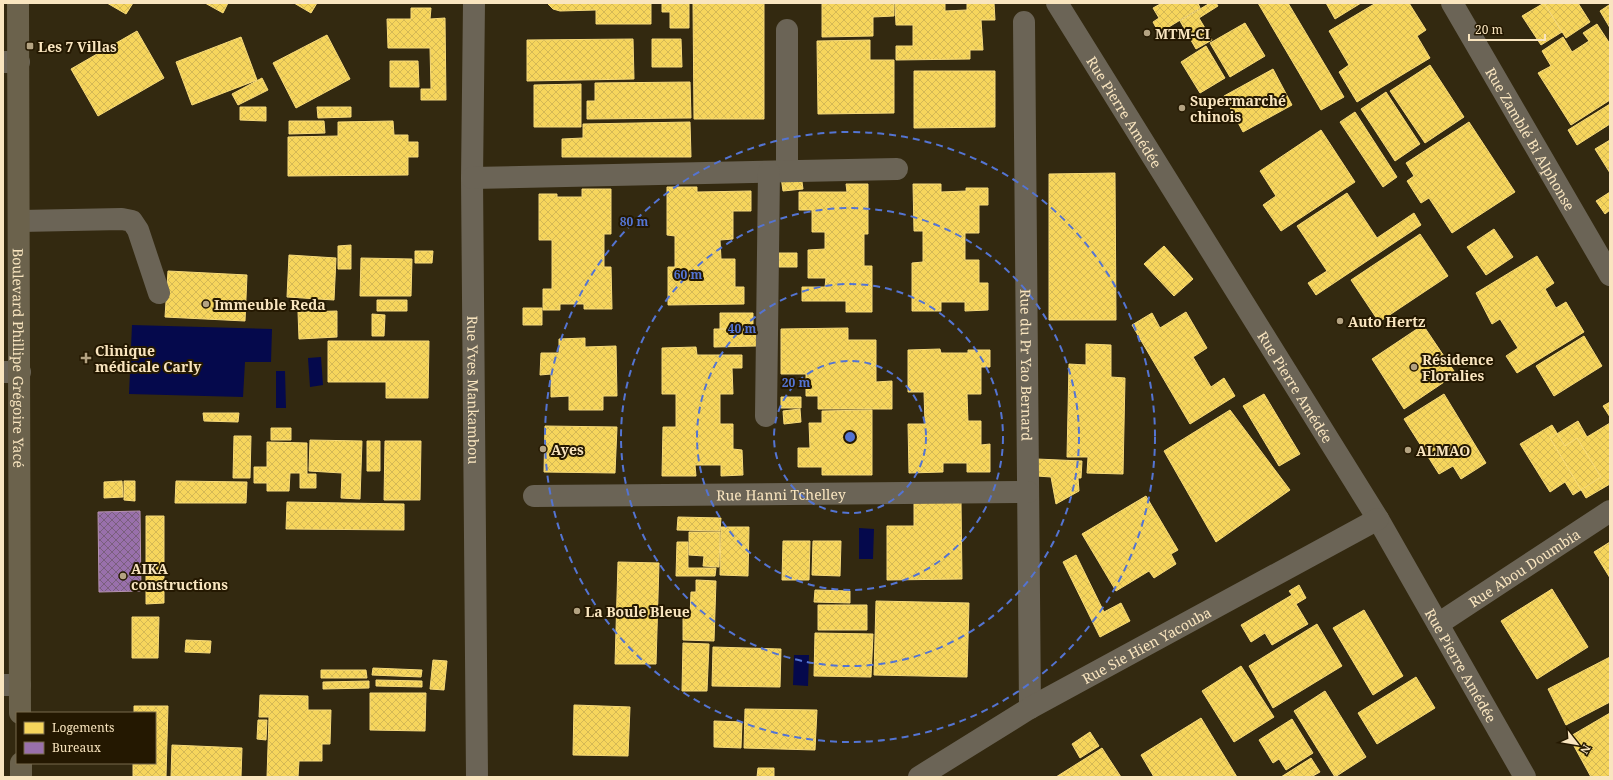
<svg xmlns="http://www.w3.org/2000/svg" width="1613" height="780" font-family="'Noto Serif',serif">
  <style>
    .water { fill: #05094c }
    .homes { fill: url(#homes-cross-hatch); stroke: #f7da7a }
    .offices { fill: url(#offices-cross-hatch); stroke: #b693b1 }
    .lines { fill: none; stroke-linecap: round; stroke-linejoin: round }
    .minor { stroke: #6b6456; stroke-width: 22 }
    .major { stroke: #6b624c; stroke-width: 22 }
    .ring { fill: none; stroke: #5474d2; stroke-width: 2; stroke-dasharray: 7 5 }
    .poi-dot { fill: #b4a382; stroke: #241801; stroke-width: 1.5 }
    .labels { text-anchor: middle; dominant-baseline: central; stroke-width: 4; stroke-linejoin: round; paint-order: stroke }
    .poi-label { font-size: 14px; font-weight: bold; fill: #f9e5bf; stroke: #241801; text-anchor: start }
    .street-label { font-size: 14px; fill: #f9e5bf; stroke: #241801 }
    .centre { fill: #5474d2; stroke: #241801; stroke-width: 2 }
    .ring-label { font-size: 12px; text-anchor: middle; font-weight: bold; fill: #5474d2; stroke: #241801; stroke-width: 4; stroke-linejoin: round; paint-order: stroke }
  </style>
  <defs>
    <pattern id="homes-cross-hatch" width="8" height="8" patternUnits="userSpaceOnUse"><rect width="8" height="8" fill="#f6d55c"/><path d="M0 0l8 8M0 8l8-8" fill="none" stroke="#d4b855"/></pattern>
    <pattern id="offices-cross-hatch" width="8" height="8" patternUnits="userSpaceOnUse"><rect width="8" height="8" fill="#9970ab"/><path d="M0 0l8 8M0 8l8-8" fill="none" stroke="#7a5f7d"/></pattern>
  </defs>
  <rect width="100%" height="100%" fill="#332910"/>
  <!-- water -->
  <path class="water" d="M132 325 272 329 271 362H245L243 397 129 394Z
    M321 357 323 385 310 387 308 358Z
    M276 371H285L286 408H276Z
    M859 528 874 529 873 559H859Z
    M794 655H809L808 686 793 685Z"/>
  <!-- homes -->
  <path class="homes" d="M107 3H133L126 14Z
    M205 3H228L223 13Z
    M294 3H317L311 13Z
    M547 3H651V24H596V10L560 11 553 9Z
    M662 3H689V28H670V12H662Z
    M693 3H764V119H694Z
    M822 3H894V16L873 17V36L822 37Z
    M895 3H945V11L967 10V3H994L995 20H981L983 50H970V59L896 60V46H913V25H896Z
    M1162 3H1198L1200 8 1159 33 1153 22 1159 18 1153 8Z
    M1210 3H1216L1218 6 1199 18 1212 40 1196 49 1180 21Z
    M1258 3H1288L1344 97 1321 110Z
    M1326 3H1361L1335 19Z
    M1376 3H1409L1426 30 1417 36 1430 58 1357 102 1339 72 1349 65 1329 31Z
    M1544 3H1578L1590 22 1566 38Z
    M1544 3 1562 32 1541 45 1522 16Z
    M1609 5 1610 6V28L1600 11Z
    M411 8H431L430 19 445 18 446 100H421V89H431L430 48H388L387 19H411Z
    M1245 23 1265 56 1230 77 1210 43Z
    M1597 24 1610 44V100L1571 125 1538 73 1551 66 1542 51 1563 37 1572 52 1589 41 1583 33Z
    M137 31 164 78 98 116 71 69Z
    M327 35 350 79 296 108 273 63Z
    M241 37 257 80 192 105 176 62Z
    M633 39 634 79 527 81V40Z
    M652 39H681L682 67H652Z
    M870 40V60H894V113L818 114 817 41Z
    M1206 46 1225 78 1200 93 1181 62Z
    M390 61H418L419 87H390Z
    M1430 65 1464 117 1425 143 1390 91Z
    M1273 69 1292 105 1243 132 1224 96Z
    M914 71H995V127L914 128Z
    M262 78 268 90 238 105 232 94Z
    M690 82 691 118 587 119V101H595V83Z
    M581 84V127H534V85Z
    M1386 92 1420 144 1395 161 1361 109Z
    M1610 104V124L1577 145 1568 130Z
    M240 107H266V121L240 120Z
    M317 107H351V117L318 118Z
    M1355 112 1397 177 1383 187 1340 122Z
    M289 121H324L325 133 289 134Z
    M393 121 394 135H408V142H418V157H408V175L288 176V137L338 136V122Z
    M690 122 691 157H562V139L583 138V124Z
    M1469 122 1515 192 1452 233 1429 198 1421 203 1407 181 1414 176 1406 163Z
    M1321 130 1355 182 1281 231 1263 205 1276 196 1260 171Z
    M1610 140V173L1595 149Z
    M1115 173 1116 320H1049V174Z
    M801 175 803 189 783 191 781 177Z
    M846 184H868V234H864V266H872V312H846V301H802V287H825L826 278H808V250L825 249V232H812V210H799V192H847Z
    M913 184H941V192L966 191V188H988V205H979V233H965V260H979V283H988V310L965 311V302H941V311H912V263L923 262V231H914Z
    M667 187H697V192L751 191V211H733V239L720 240 721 259H735V287H744V304L668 305V267H675V236L667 235Z
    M582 189H611V234H604V267H611L612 309H584V304H560V310H543V289H552V240H539V194H557V197H582Z
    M1610 192V210L1605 214 1596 201Z
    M1347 193 1377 238 1414 213 1421 225 1316 295 1308 283 1327 271 1297 226Z
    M1494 229 1513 257 1486 275 1467 247Z
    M1420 234 1448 276 1379 322 1351 280Z
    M351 245V269H338V246Z
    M1164 246 1193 279 1174 296 1144 264Z
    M415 251H433L432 263H415Z
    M779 253H797V267H779Z
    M289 255 336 258 334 300 287 297Z
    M1537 256 1554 283 1545 289 1556 308 1566 302 1584 332 1517 373 1506 356 1518 348 1500 319 1492 324 1476 293Z
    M361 258 412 259 411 296H360Z
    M168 271 247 275 245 321 165 317Z
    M377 300H407V311H377Z
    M523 308H542V325H523Z
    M337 311V337L299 339 298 312Z
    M1186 312 1207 348 1193 357 1211 387 1224 378 1235 396 1190 424 1132 325 1152 313 1160 328Z
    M720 313H753V329H720Z
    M372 314 385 315 384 336H372Z
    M1423 325 1456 374 1404 409 1372 359Z
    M848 328V340H876V382L892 381V409H818V396H806V374H781V329Z
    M714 329H757V346L714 347Z
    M1584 336 1602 366 1554 396 1536 366Z
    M585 338V347L616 346 617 396H603V410H569V396L551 397V374L540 375 541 353H559V339Z
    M328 341H429L428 398H386V382H328Z
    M1086 344 1111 345V377L1125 378 1123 474 1087 473 1088 457H1067L1069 364 1086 365Z
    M696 347 697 355H742V368H732L733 394H720V424H733V449L742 450 743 475 721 476V465H695L696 476H662L663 427H676V394H662V348Z
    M940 349 941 353H968V350H990V367H981V394H967L968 421H981V445L990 444V472H967V463H943V472L909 473 908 424H925L924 392H908V350Z
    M1264 394 1300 454 1279 466 1243 406Z
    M1444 394 1486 463 1461 479 1453 466 1439 474 1404 419Z
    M781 397H801V408H781Z
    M1610 402V417L1603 406Z
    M800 409 801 422 784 424 783 411Z
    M872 410V475H822V467H798V448H810L809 423H822V411Z
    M1230 410 1290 490 1216 542 1164 451Z
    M203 413H239L238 422 204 421Z
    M1578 421 1587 437 1610 423V484L1586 498 1550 438Z
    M1552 425 1565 446 1577 438 1601 477 1573 495 1565 482 1550 492 1520 444Z
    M545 426 617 427 615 473 544 472Z
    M271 428H291V440H271Z
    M234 436H251L250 478H233Z
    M310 440 362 441 360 499 341 498 342 473 309 471Z
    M367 441H380V471H367Z
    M385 441H421L420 500H384Z
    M267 442 307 443V474H316V488H300V473H290L289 491H267V483H254V467H267Z
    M1037 459 1082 461 1081 478H1078L1079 491 1056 504 1051 477 1037 476Z
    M122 481 123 497 104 498V482Z
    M124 481H135V501L124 500Z
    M176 481 247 482 246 503H175Z
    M1146 496 1178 550 1171 554 1176 564 1154 578 1149 571 1116 591 1082 534Z
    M961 501 962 579 887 580V526H914V502Z
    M287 502 404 504V530L286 529Z
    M146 516H164V603L146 604Z
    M678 517 721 518 720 531 677 530Z
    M721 527H749L748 576 720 575Z
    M689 532H720L719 567 703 566 704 556 689 555Z
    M783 541H810L809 580H782Z
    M813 541H841L840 576 812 575Z
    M677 542H688V568H716L715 576H676Z
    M1610 542V578L1594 552Z
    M1076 555 1104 612 1121 603 1130 621 1100 637 1063 562Z
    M618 562 659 563 656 664H615Z
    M696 580 716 581 714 641 683 640V617H690L691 592H696Z
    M1299 585 1306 598 1296 604 1308 624 1272 645 1265 633 1251 642 1241 625 1292 595 1289 591Z
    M1552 589 1588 647 1537 679 1501 621Z
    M815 590 850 591V603L814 602Z
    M876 601 969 603 967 677 874 675Z
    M818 605H867V630H818Z
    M1364 610 1403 676 1373 695 1333 628Z
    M132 617H159L158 658H132Z
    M1317 624 1342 666 1273 708 1249 666Z
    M815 633 873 634 871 677 814 676Z
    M186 640 211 641 210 653 185 652Z
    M683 643 709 644 707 691H682Z
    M713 647 781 649 780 687 712 686Z
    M1610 657V702L1566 725 1548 689Z
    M433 660 447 661 444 690 430 689Z
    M1241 666 1274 717 1234 742 1202 691Z
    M373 668 422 670 421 677 372 675Z
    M321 670H366L367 678H321Z
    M1416 677 1435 708 1377 744 1358 713Z
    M376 680 422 681V687L376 686Z
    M369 681V688L323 689V682Z
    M1325 691 1366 757 1335 777 1294 711Z
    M370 693H426L425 731 370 730Z
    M260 695 308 696V710H331L330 744H322V761H299L298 777H267L269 717H259Z
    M574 705 630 707 628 756 573 755Z
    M134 706H168L166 777H133V763H155V713H134Z
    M745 709 817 710 815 750 744 748Z
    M1610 713V777H1591L1569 737Z
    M1201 718 1237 777H1154L1141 755Z
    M1292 719 1313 753 1286 770 1279 759 1273 763 1259 740Z
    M258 720H267L266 740 257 739Z
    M714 721 742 722 741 748 714 747Z
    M1090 732 1099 746 1080 758 1072 744Z
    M172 745 242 748 241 777H171Z
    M1102 748 1121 777H1056Z
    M1311 758 1320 772 1311 777H1281Z
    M758 768H774V777H757Z"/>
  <!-- offices -->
  <path class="offices" d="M140 511 141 591 99 592 98 512Z"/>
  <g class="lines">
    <!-- minor -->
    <g class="minor">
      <path id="s1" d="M474 3 472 178 477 777"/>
      <path id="s2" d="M1057 3 1378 519 1525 777"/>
      <path id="s3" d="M1452 3 1610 275"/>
      <path id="s4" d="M1024 22 1030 708"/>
      <path d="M3 62H19"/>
      <path d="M787 171V30"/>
      <path d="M472 178 897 169"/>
      <path d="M20 221 122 219 132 221 138 230 159 293"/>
      <path d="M3 372H20"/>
      <path d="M766 416 769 172"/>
      <path id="s5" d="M534 496 1028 492"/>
      <path id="s6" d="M1438 624 1610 511"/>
      <path d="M3 685H20"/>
      <path id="s7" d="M919 777 1030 708 1378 519"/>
    </g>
    <!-- major -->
    <g class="major">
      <path id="s8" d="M18 3 20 713"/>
      <path d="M21 763V777"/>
    </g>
  </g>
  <!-- distance rings -->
  <g class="ring">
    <circle cx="850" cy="437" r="76"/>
    <circle cx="850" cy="437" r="153"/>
    <circle cx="850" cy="437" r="229"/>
    <circle cx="850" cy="437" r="305"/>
  </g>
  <!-- markers -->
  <g class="poi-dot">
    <circle cx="1147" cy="33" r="4"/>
    <rect x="26" y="42" width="8" height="8" rx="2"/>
    <circle cx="1182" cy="108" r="4"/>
    <circle cx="206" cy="304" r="4"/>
    <circle cx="1340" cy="321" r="4"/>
    <path d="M84 352h4v4h4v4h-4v4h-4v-4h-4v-4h4z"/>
    <circle cx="1414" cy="367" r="4"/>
    <circle cx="543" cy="449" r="4"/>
    <circle cx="1408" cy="450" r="4"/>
    <circle cx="123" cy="576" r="4"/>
    <circle cx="577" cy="611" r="4"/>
  </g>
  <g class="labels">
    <!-- poi labels -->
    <g class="poi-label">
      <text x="1155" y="33">MTM-CI</text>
      <text x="38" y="46">Les 7 Villas</text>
      <text x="1190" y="100">Supermarché<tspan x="1190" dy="16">chinois</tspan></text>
      <text x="214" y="304">Immeuble Reda</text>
      <text x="1348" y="321">Auto Hertz</text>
      <text x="95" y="350">Clinique<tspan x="95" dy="16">médicale Carly</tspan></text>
      <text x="1422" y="359">Résidence<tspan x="1422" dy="16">Floralies</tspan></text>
      <text x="551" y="449">Ayes</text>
      <text x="1416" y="450">ALMAO</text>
      <text x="131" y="568">AIKA<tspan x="131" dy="16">constructions</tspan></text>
      <text x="585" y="611">La Boule Bleue</text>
    </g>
    <!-- street labels -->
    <g class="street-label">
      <text stroke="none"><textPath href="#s2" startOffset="128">Rue Pierre Amédée</textPath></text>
      <text stroke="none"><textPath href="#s3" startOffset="157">Rue Zamblé Bi Alphonse</textPath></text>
      <text stroke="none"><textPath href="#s8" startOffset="355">Boulevard Phillipe Grégoire Yacé</textPath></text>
      <text stroke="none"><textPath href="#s4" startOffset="343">Rue du Pr Yao Bernard</textPath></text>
      <text stroke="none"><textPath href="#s2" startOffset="452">Rue Pierre Amédée</textPath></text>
      <text stroke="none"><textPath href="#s1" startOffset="387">Rue Yves Mankambou</textPath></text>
      <text stroke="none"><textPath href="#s5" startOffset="247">Rue Hanni Tchelley</textPath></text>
      <text stroke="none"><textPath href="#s6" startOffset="103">Rue Abou Doumbia</textPath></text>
      <text stroke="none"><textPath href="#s7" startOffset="263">Rue Sie Hien Yacouba</textPath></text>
      <text stroke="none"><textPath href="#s2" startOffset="776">Rue Pierre Amédée</textPath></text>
    </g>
  </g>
  <circle cx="850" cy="437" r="6" class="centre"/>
  <g class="ring-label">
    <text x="634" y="226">80 m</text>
    <text x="688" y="279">60 m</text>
    <text x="742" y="333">40 m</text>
    <text x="796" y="387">20 m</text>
  </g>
  <!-- border -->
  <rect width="1613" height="780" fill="none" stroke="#f9e5bf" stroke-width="8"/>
  <!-- legend -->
  <rect x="16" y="712" width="140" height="52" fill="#241801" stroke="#796a4d"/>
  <rect x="24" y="722" width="20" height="12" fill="#f6d55c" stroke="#796a4d"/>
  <text x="52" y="732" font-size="12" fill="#f9e5bf">Logements</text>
  <rect x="24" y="742" width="20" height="12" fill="#9970ab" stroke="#796a4d"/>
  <text x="52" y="752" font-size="12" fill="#f9e5bf">Bureaux</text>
  <!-- north arrow -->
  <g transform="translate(1577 744) rotate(121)" stroke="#241801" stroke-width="3" paint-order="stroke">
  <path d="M0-3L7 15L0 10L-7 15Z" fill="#f9e5bf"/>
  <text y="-6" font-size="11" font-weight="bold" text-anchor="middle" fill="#f9e5bf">N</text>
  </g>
  <!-- scale -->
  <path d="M1469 34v6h76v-6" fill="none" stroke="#f9e5bf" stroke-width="2"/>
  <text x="1475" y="34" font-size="12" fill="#f9e5bf" stroke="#241801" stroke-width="3" paint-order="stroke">20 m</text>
</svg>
